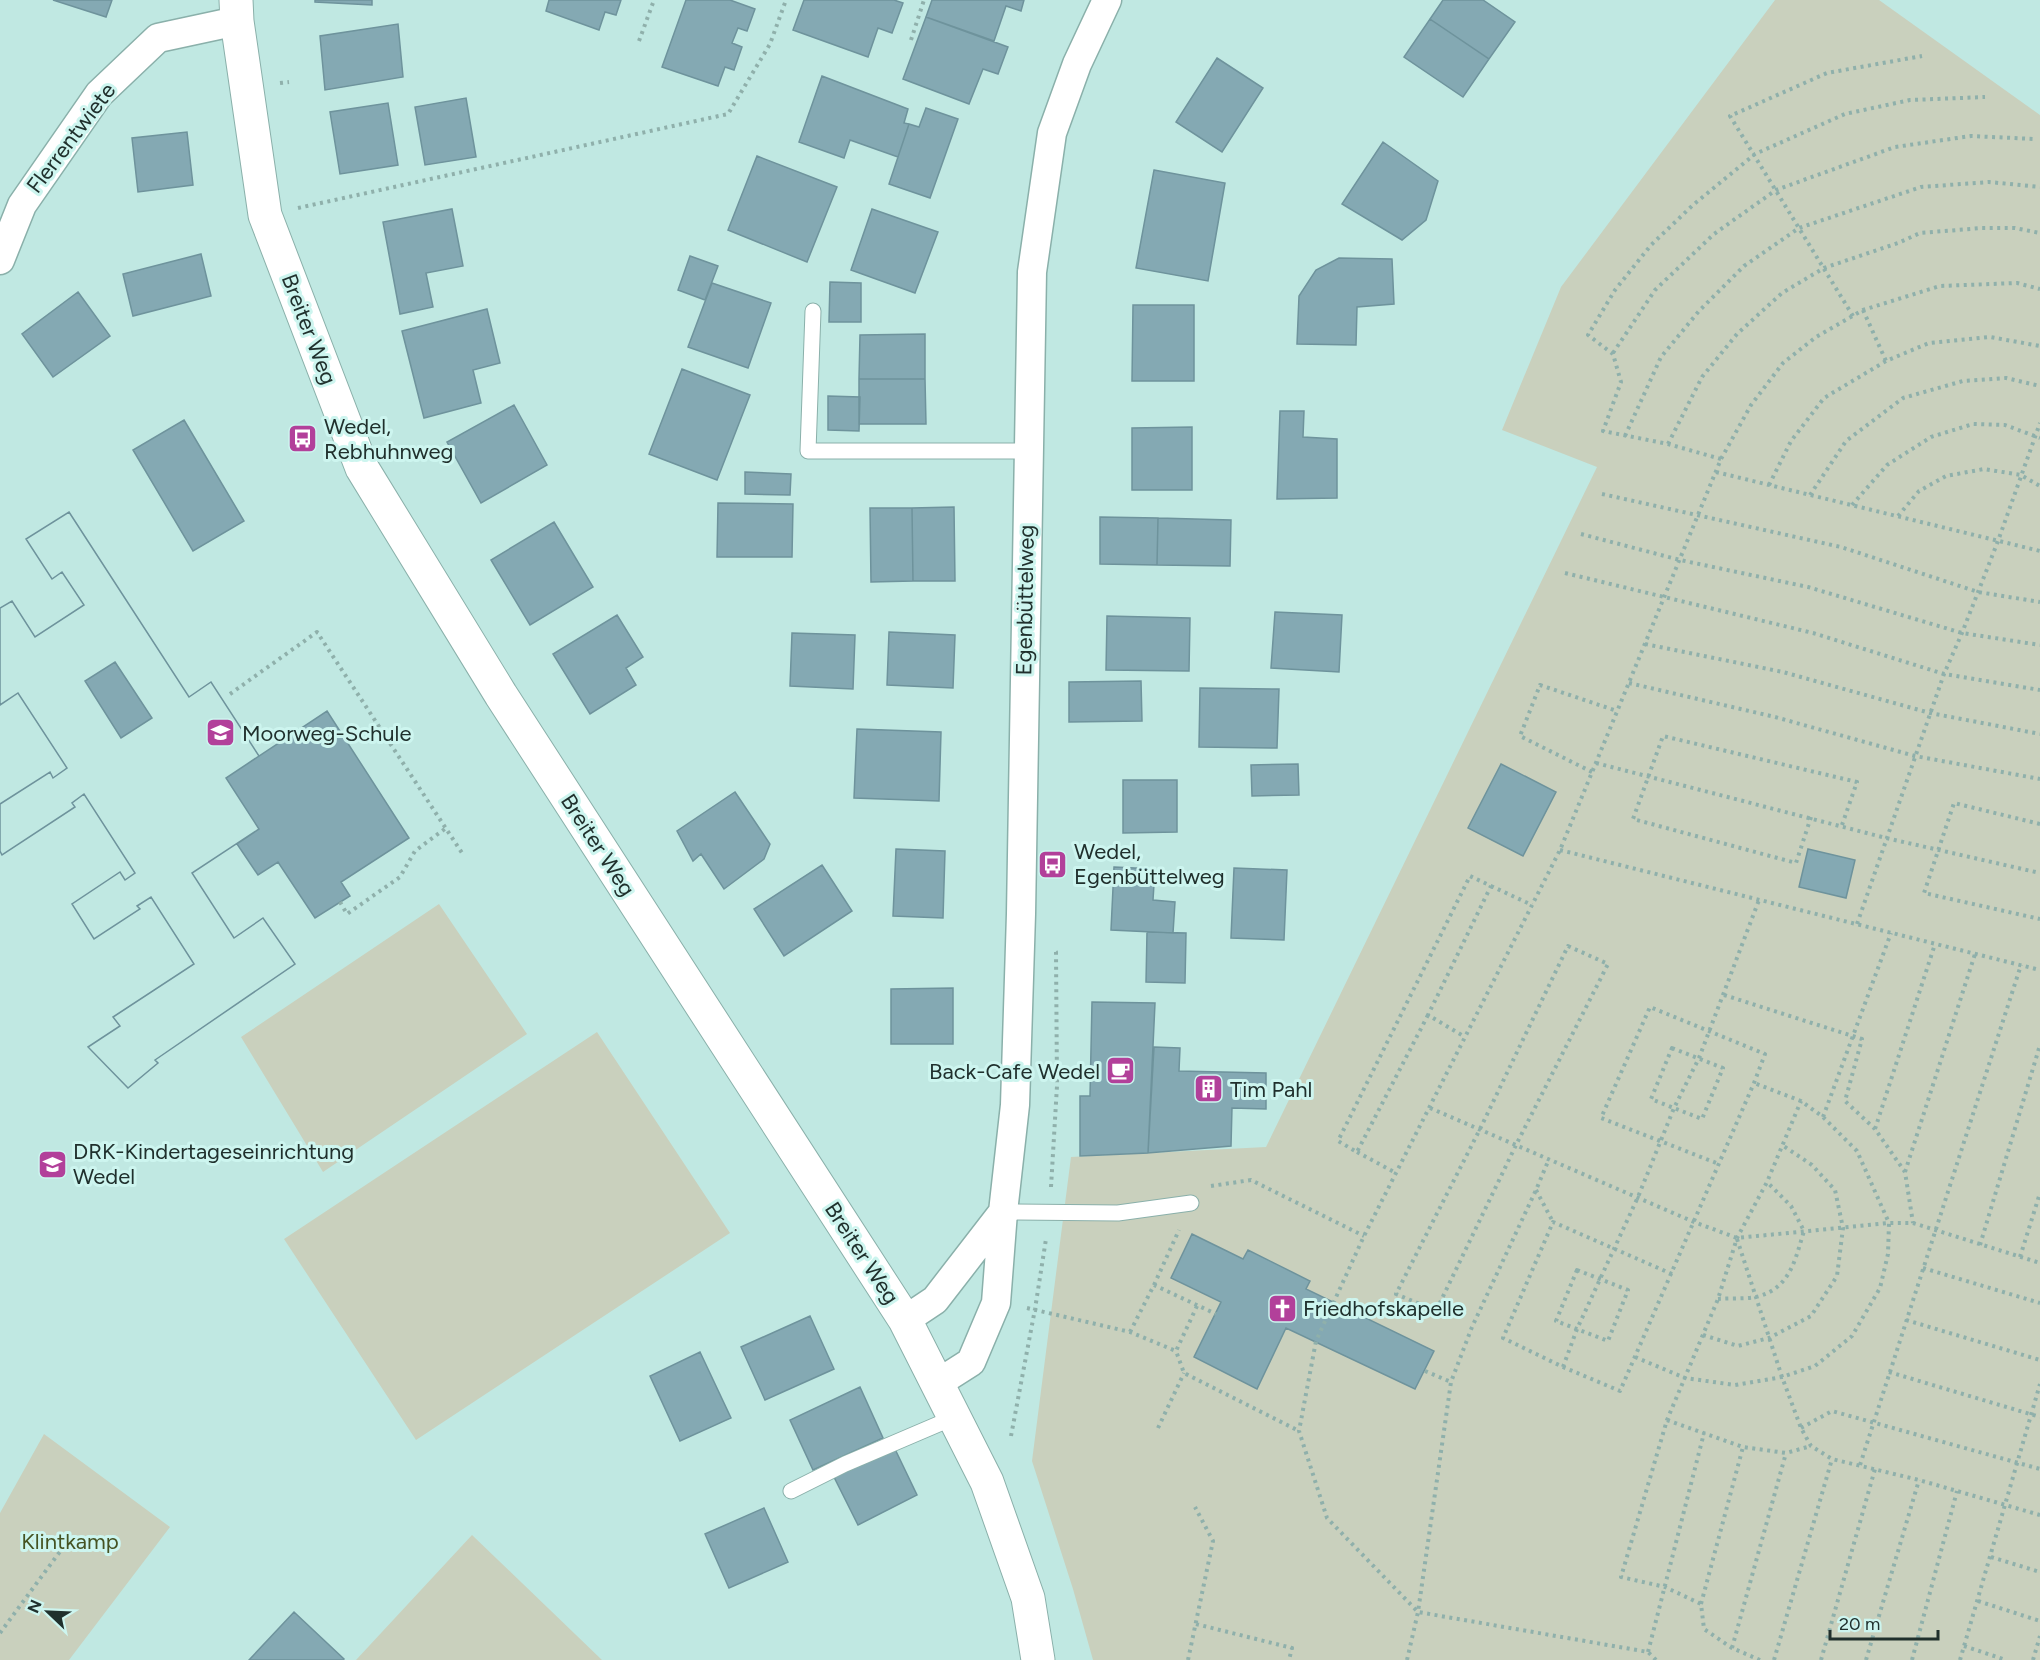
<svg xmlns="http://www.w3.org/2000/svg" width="2040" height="1660" font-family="Figtree,sans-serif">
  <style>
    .green { fill: #c9d0bd }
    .building { fill: #84a9b3; stroke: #6e939c; stroke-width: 1.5; fill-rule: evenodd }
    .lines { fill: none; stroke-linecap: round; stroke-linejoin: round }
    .lane-casing { stroke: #8ab0aa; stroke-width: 17 }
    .street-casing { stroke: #8ab0aa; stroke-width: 31 }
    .secondary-casing { stroke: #8ab0aa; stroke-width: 35 }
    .path { stroke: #8fb0ab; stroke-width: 4; stroke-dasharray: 3 4.5; stroke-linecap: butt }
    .lane { stroke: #fff; stroke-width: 15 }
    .street { stroke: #fff; stroke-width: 28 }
    .secondary { stroke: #fff; stroke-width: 33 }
    .labels { text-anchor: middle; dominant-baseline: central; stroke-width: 6; stroke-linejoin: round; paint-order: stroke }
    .street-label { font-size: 22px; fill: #20302d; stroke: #cdf5ef }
    .poi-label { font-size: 22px; fill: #20302d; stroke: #cdf5ef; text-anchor: start }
    .park-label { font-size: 22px; fill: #455323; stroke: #cdf5ef }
  </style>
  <rect width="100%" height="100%" fill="#c0e8e2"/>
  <!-- green -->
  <path class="green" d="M1775 0H1879L2040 115V1660H1093L1073 1589 1032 1461 1071 1157 1266 1147 1597 467 1502 430 1561 287Z
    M439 904 527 1034 323 1172 241 1037Z
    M597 1032 730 1233 416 1440 284 1239Z
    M44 1434 170 1527 69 1660H0V1513Z
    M472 1535 602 1660H356Z"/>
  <!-- building -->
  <path class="building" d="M53 0H112L106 17Z
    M315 0H372V5L315 2Z
    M549 0H621L616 15 605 12 599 30 546 11Z
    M686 0H730L755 9 747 31 738 28 732 43 742 47 734 70 725 67 718 86 662 67Z
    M804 0H894L903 3 892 33 878 28 868 57 793 30Z
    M932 0H1024L1021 11 1006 6 994 41 926 17Z
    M1443 0H1483L1515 22 1489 59 1430 19Z
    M926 17 1008 47 998 74 983 69 969 104 903 79Z
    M1430 19 1489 59 1463 97 1404 57Z
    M398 24 403 77 325 90 320 36Z
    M1217 58 1263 88 1222 152 1176 122Z
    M822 76 908 109 904 123 909 124 898 157 850 140 844 158 799 142Z
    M466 98 476 157 425 165 415 107Z
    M388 103 398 165 340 174 330 112Z
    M926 108 958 119 930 198 889 184 909 124 919 127Z
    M187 132 193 185 138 192 132 138Z
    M1383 142 1438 181 1426 220 1402 240 1342 204Z
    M757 156 837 187 807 262 728 230Z
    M1154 170 1225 183 1208 281 1136 268Z
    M452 209 463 266 426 273 433 307 400 314 383 222Z
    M872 209 938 232 915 293 851 270Z
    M201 254 211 296 133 316 123 274Z
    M690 256 718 266 705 300 678 290Z
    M1339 258 1392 259 1394 304 1357 307 1356 345 1297 344 1299 296 1316 270Z
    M830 282 861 283V322H829Z
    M712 283 771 303 748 368 688 347Z
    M78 292 110 336 53 377 22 334Z
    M1133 305H1194V381H1132Z
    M487 309 500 363 473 370 481 403 424 418 402 331Z
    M925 334V379H859L860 335Z
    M682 369 750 395 717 480 649 454Z
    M859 379H925L926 424H859Z
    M828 396 860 397 859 431 828 430Z
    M514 405 547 465 481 503 447 442Z
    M1280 411H1304L1303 437 1337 439V498L1277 499Z
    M184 420 244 521 193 551 133 450Z
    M1192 427V490H1132V428Z
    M745 472 791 474 790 495 745 494Z
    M718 503 793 504 792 557H717Z
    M954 507 955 581H913L912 508Z
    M870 508H912L913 581 871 582Z
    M69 512 189 697 211 682 259 756 226 778 259 829 192 873 234 938 263 918 295 964 155 1060 158 1063 128 1088 88 1047 120 1026 113 1017 194 964 151 897 137 906 140 909 94 939 72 904 120 872 125 880 135 873 84 794 72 803 75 807 2 855 0 851V804L50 772 53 778 67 768 18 693 0 705V608L12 601 35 637 84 605 62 572 52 579 26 539ZM115 662 152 718 121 738 85 681Z
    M69 512 189 697 211 682 259 756 226 778 259 829 192 873 234 938 263 918 295 964 155 1060 158 1063 128 1088 88 1047 120 1026 113 1017 194 964 151 897 137 906 140 909 94 939 72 904 120 872 125 880 135 873 84 794 72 803 75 807 2 855 0 851V804L50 772 53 778 67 768 18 693 0 705V608L12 601 35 637 84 605 62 572 52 579 26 539Z
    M1100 517 1158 518 1157 565 1100 564Z
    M1158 518 1231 520 1230 566 1157 565Z
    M554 522 593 587 530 625 491 560Z
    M1275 612 1342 615 1339 672 1271 668Z
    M617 615 643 657 626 668 636 685 590 714 553 654Z
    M1107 616 1190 618 1189 671 1106 670Z
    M889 632 955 635 953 688 887 685Z
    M792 633 855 635 853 689 790 686Z
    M1141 681 1142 721 1069 722V682Z
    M1200 688 1279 689 1277 748 1199 747Z
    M327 711 409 838 341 882 350 896 315 918 278 862 258 875 237 844 259 829 226 778Z
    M857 729 941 732 939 801 854 798Z
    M1298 764 1299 795 1252 796 1251 765Z
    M1501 764 1556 792 1523 856 1468 828Z
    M1123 780H1177V832L1123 833Z
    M735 792 770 844 764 859 724 889 701 854 693 861 677 831Z
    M896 849 945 851 943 918 893 916Z
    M1808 849 1855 860 1846 898 1799 887Z
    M822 865 852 911 784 956 754 909Z
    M1114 867 1155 869 1153 900 1175 902 1173 933 1111 930Z
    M1234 868 1287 870 1284 940 1231 938Z
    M1147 932 1186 933 1185 983 1146 982Z
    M953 988V1044H891V989Z
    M1092 1002 1155 1003 1148 1153 1080 1156V1096H1090Z
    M1154 1047 1180 1048 1179 1071 1266 1073V1109L1232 1108 1231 1146 1148 1153Z
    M1192 1234 1243 1259 1248 1250 1310 1281 1306 1289 1434 1351 1415 1389 1286 1328 1257 1389 1194 1357 1221 1302 1171 1278Z
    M810 1316 834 1369 765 1400 741 1347Z
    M700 1352 731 1418 680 1441 650 1376Z
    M860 1387 883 1438 813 1470 790 1420Z
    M894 1447 917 1495 858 1525 834 1477Z
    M764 1508 788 1562 729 1588 705 1534Z
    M294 1612 344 1659 343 1660H249Z"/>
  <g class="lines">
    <defs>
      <path id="lane" d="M813 311 808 451H1028
        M1003 1212 1118 1213 1191 1203
        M791 1491 845 1464 955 1417"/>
      <path id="street" d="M0 260 22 205 99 94 158 38 237 21
        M905 1320 935 1300 1003 1212
        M938 1383 971 1362 996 1303 1003 1212 1015 1105 1021 914 1032 272 1052 133 1077 64 1107 0"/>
      <path id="secondary" d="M236 0 237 21 265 215 362 468 501 695 905 1320 987 1482 1028 1598 1038 1660"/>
    </defs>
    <!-- lane casing -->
    <use href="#lane" class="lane-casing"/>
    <!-- street casing -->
    <use href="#street" class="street-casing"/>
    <!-- secondary casing -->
    <use href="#secondary" class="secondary-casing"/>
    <!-- path -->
    <path class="path" d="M911 40 924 0
      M639 41 654 0
      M280 83 289 82
      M298 208 728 114 770 44 786 0
      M1863 310 1886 361
      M1853 316 1730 116 1827 73 1922 56
      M1613 353 1655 290 1714 234 1776 190 1895 147 1971 136 2034 139
      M1625 436 1661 357 1699 311 1744 266 1799 228 1921 187 1989 182 2040 187
      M1668 444 1702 377 1737 334 1782 293 1824 268 1898 243 1920 233 1982 228H2015L2040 233
      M1721 459 1668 444 1603 431 1621 382 1613 354 1588 335 1615 290 1651 245 1693 205 1755 154 1845 114 1910 100 1985 97
      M1716 472 2040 551
      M1769 485 1791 441 1824 398 1886 361 1929 343 1990 337 2040 346
      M1602 494 1841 547 1978 592 2040 602
      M1810 495 1846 441 1903 398 1963 381 2006 378 2040 386
      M1852 505 1887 465 1931 437 1973 424 2005 425 2040 438
      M1898 516 1919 491 1946 476 1984 469 2021 475 2040 486
      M1581 534 1680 560 1808 587 1962 633 2040 645
      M1565 573 1813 633 1944 674 2040 690
      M1645 644 1783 672 1930 713 2040 734
      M1629 683 1775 717 1915 756 2040 779
      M230 694 317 632 464 856
      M1596 763 1886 838 2040 873
      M1592 772 1520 736 1540 685 1617 711
      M1811 817 1796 863 1633 819 1663 736 1857 782 1842 825
      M2040 824 1954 803 1924 893 2040 919
      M1560 850 2040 970
      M1491 886 1532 905
      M340 902 347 914 400 877 415 851 446 828
      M1857 924 1944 674 1962 633 1998 541 2040 423
      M1568 946 1608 964 1516 1145 1436 1311 1396 1294 1480 1129Z
      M1724 995 1862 1039 1845 1101 1875 1129 1905 1172 1913 1223
      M1428 1015 1357 1152 1338 1141 1470 876 1491 886 1428 1015 1465 1037
      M1672 1048 1723 1068 1702 1119 1651 1099Z
      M1430 1108 1694 1222 1737 1238 1889 1223H1913L2040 1263
      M1823 1117 1891 933
      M1875 1129 1935 944
      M1357 1152 1396 1173
      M1905 1172 1975 954
      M1211 1186 1251 1180 1364 1236
      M1051 1187 1057 1086 1056 952 1054 950
      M1536 1190 1553 1222
      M1737 1239 1782 1377 1801 1428 1811 1446 1832 1459 1919 1480 2040 1515
      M1980 1245 2040 1045
      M2020 1257 2040 1193
      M1923 1268 2040 1303
      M1577 1270 1628 1290 1608 1341 1556 1321Z
      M1672 1274 1553 1222 1503 1338 1563 1367 1620 1391 1754 1083 1765 1054 1650 1007 1601 1118 1719 1164
      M1154 1285 1179 1230
      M1718 1299C1730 1298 1744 1299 1756 1297 1790 1289 1795 1260 1804 1231L1791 1206 1767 1182
      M1197 1306 1176 1351 1184 1373 1299 1431
      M1027 1308 1130 1332 1176 1351
      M1906 1320 2040 1360
      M1130 1332 1154 1285 1216 1314
      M1703 1335 1738 1346 1769 1338 1811 1316 1837 1276 1843 1228 1835 1190 1812 1165 1782 1145
      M1635 1357 1685 1378 1735 1385 1782 1377 1815 1366 1852 1336 1880 1288 1888 1254 1889 1223 1857 1151 1823 1117 1801 1101 1754 1083
      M1563 1367 1577 1329 1638 1197 1674 1108 1699 1058 1759 900
      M1425 1371 1451 1382
      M1889 1372 2040 1417
      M1667 1420 1743 1447 1786 1453 1811 1446
      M1158 1428 1184 1373
      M1801 1428 1832 1411 2040 1469
      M1011 1436 1035 1309 1046 1239
      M1860 1465 2021 965
      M1991 1557 2040 1572
      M1978 1601 2040 1621
      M1701 1604 1743 1447
      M1196 1624 1292 1648 1289 1660
      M0 1633 67 1542
      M1964 1646 2006 1660
      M1732 1648 1786 1453
      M1648 1652 1704 1433
      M1188 1660 1213 1541 1195 1507
      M1407 1660 1418 1612 1451 1382 1472 1327 1536 1190 1549 1159
      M1656 1660 1648 1652 1418 1612 1327 1518 1299 1431 1316 1341 1364 1236 1560 850 1721 459 1751 405 1783 363 1816 337 1863 310 1940 286 2017 283 2040 289
      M1760 1660 1732 1648 1704 1629 1701 1604 1665 1587 1621 1577 1667 1420 1718 1299 1737 1238 1767 1182 1801 1101
      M1774 1660 1832 1459
      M1821 1660 1875 1469
      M1866 1660 1919 1480
      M1912 1660 1957 1491
      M1960 1660 2040 1384
      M2033 1660 2040 1636"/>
    <!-- lane -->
    <use href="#lane" class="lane"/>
    <!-- street -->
    <use href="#street" class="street"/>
    <!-- secondary -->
    <use href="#secondary" class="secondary"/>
  </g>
  <!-- icons -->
  <defs>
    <symbol id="bus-square" viewBox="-11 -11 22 22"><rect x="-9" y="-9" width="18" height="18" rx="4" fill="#b2409a" stroke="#cdf5ef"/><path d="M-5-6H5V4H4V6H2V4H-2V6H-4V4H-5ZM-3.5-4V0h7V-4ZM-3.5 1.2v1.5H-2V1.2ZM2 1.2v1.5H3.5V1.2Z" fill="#fff"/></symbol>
    <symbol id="school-square" viewBox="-11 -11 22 22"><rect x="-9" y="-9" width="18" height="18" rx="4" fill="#b2409a" stroke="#cdf5ef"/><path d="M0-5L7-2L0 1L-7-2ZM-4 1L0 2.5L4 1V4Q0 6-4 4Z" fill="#fff"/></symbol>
    <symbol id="cafe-square" viewBox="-11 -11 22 22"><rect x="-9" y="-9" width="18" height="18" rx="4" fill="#b2409a" stroke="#cdf5ef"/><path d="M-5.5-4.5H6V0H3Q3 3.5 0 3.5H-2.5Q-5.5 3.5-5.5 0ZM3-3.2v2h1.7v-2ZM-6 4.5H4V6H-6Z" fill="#fff"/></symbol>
    <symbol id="building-square" viewBox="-11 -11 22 22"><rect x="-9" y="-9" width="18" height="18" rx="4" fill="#b2409a" stroke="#cdf5ef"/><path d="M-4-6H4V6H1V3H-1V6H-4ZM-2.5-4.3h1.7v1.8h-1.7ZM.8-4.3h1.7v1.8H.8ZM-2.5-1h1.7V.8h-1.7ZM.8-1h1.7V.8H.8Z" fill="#fff"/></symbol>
    <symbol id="church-square" viewBox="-11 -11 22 22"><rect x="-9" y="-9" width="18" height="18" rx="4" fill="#b2409a" stroke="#cdf5ef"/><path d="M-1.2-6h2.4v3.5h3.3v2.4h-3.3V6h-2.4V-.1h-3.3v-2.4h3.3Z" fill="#fff"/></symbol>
  </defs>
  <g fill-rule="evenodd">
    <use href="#bus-square" x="286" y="422" width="33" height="33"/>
    <use href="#school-square" x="204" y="716" width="33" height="33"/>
    <use href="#bus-square" x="1036" y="848" width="33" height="33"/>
    <use href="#cafe-square" x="1104" y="1054" width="33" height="33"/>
    <use href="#building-square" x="1192" y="1072" width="33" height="33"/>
    <use href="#school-square" x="36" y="1148" width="33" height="33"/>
    <use href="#church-square" x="1266" y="1292" width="33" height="33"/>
  </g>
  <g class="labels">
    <!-- street labels -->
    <g class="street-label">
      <text transform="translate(71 138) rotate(-53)">Flerrentwiete</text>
      <text transform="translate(309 329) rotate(69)">Breiter Weg</text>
      <text transform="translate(1025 600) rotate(-89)">Egenbüttelweg</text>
      <text transform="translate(598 845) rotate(57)">Breiter Weg</text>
      <text transform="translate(862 1253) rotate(57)">Breiter Weg</text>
    </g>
    <!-- poi labels -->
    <g class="poi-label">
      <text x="324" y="426">Wedel,<tspan x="324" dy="25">Rebhuhnweg</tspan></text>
      <text x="242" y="733">Moorweg-Schule</text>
      <text x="1074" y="851">Wedel,<tspan x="1074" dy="25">Egenbüttelweg</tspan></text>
      <text x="1100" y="1071" text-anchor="end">Back-Cafe Wedel</text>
      <text x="1230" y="1089">Tim Pahl</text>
      <text x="73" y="1151">DRK-Kindertageseinrichtung<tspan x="73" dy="25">Wedel</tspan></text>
      <text x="1303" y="1308">Friedhofskapelle</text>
    </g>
    <!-- park labels -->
    <g class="park-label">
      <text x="70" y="1541">Klintkamp</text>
    </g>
  </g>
  <!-- north arrow -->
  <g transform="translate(48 1612) rotate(293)" stroke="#cdf5ef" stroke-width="4.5" paint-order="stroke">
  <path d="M0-4.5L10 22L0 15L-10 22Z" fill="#20302d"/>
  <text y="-9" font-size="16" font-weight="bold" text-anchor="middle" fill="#20302d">N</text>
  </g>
  <!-- scale -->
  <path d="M1830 1630v9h108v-9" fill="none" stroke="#20302d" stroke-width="3"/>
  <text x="1839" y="1630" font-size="18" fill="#20302d" stroke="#cdf5ef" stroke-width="4.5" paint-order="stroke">20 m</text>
</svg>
